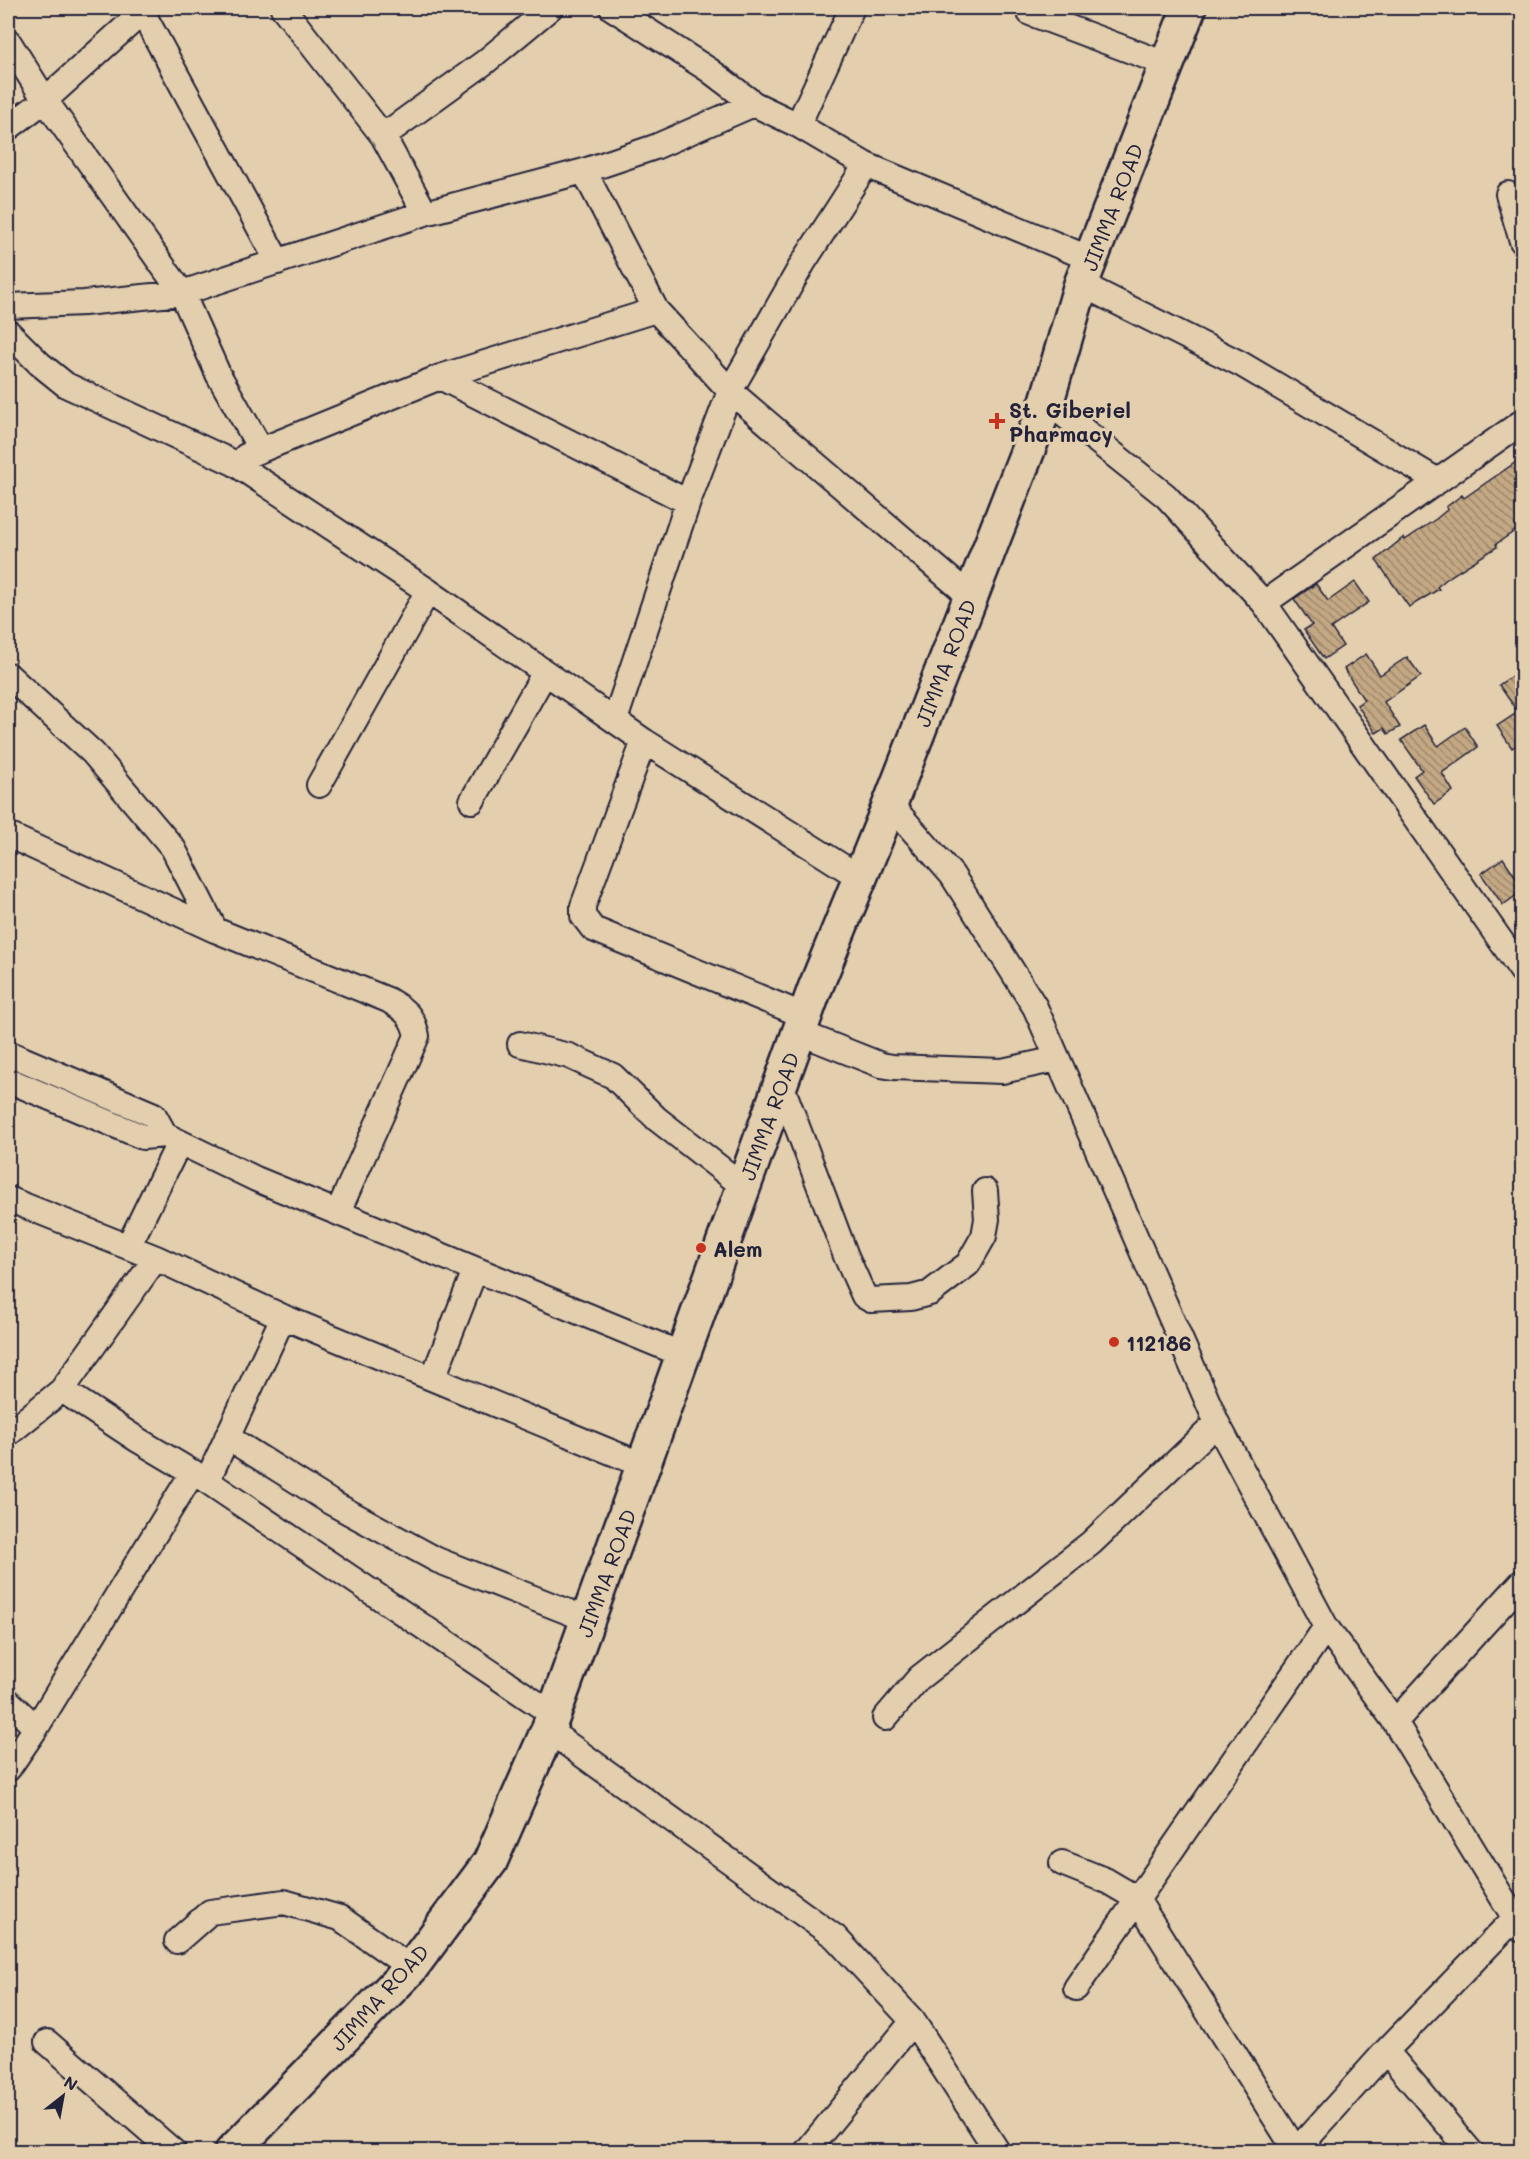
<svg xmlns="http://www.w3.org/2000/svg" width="1530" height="2159" font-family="Mali,sans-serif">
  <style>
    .building { fill: url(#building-back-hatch); stroke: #22223b; stroke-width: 1.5 }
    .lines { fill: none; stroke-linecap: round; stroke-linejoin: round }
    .minor-casing { stroke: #22223b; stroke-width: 28 }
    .highway-casing { stroke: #22223b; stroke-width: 38 }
    .minor { stroke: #e3cead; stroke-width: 24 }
    .highway { stroke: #e3cead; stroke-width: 33 }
    .poi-dot { fill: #c8321e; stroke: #e3cead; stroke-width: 2 }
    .labels { text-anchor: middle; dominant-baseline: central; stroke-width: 6; stroke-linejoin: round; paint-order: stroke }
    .street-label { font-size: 21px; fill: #22223b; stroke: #e3cead }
    .poi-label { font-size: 21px; font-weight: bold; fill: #22223b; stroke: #e3cead; text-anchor: start }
  </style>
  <defs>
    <pattern id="building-back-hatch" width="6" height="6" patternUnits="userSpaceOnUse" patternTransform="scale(1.5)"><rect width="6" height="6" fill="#c3a883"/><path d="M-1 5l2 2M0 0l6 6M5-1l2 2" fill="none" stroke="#9e886c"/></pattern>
  </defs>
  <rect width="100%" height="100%" fill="#e3cead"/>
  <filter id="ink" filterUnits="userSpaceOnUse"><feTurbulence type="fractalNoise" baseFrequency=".0167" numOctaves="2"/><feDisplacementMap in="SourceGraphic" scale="12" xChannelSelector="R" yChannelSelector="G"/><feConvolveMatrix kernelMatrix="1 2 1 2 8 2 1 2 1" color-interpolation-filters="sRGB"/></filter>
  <g filter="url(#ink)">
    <!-- building -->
    <path class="building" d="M1522 458V526L1496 544 1497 547 1449 577 1437 587 1439 589 1409 607 1376 560 1404 537 1405 540 1436 519 1448 509 1446 507 1462 495 1464 498Z
      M1355 582 1369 602 1331 628 1343 646 1324 659 1304 630 1312 625 1294 599 1316 584 1328 601Z
      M1366 654 1380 675 1407 657 1421 676 1384 702 1400 727 1388 734 1384 728 1376 733 1357 705 1364 700 1344 669Z
      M1522 669V741L1512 748 1497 726 1518 712 1499 685Z
      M1424 725 1438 746 1465 727 1478 747 1442 773 1453 791 1434 804 1414 776 1422 770 1401 740Z
      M1503 858 1522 886V891L1503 905 1481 874Z"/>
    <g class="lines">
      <defs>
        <path id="minor" d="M140 8 278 262
          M283 8 383 136 425 213
          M612 8 709 70 754 104 798 125 866 165 1093 260
          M1030 13 1166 64
          M8 41 45 100 182 293 218 374 260 448
          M798 125 852 8
          M8 128 45 100 147 8
          M383 136 485 62 550 8
          M584 171 656 310 730 391 971 597
          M1508 194 1522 241
          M1081 284 1241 364 1438 481
          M8 306 84 303 182 293 425 213 584 171 655 147 754 104
          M8 332 40 364 66 385 234 463 428 591 644 741 859 877
          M440 377 688 502
          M1047 401 1166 496 1264 603 1522 971
          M246 456 440 377 656 310
          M1264 603 1522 422
          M8 675 93 753 173 848 215 930
          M615 720 688 502 730 391 803 263 866 165
          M644 741 583 906V916L593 929 805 1016
          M319 785 428 591
          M472 801 544 674
          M890 804 952 875 1035 1007 1217 1423 1326 1627 1395 1722 1522 1930
          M8 835 215 930 388 1000C405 1010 413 1016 417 1036L338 1212
          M798 1032 881 1065 893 1067 1002 1071 1057 1059
          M520 1044 569 1056 613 1076 657 1119 743 1186
          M8 1053 154 1115 165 1135 143 1137 8 1080
          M781 1084 846 1256 864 1296 871 1300 911 1298 930 1293 968 1264 984 1236 987 1219 985 1191
          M165 1135 256 1179 681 1354
          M8 1199 156 1258 283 1317 645 1466
          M128 1247 179 1143
          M433 1378 475 1270
          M62 1390 138 1440 207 1481 554 1715
          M8 1434 62 1390 156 1258
          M227 1437 332 1503 437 1560 589 1620
          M207 1481 283 1317
          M8 1701 36 1728
          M885 1718 919 1678 1091 1543 1217 1423
          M1395 1722 1522 1582
          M548 1730 835 1937 913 2021 998 2152
          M8 1769 36 1728 193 1472
          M1062 1863 1107 1881 1136 1898 1296 2151
          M177 1941 210 1912 284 1902 340 1918 411 1968
          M1076 1988 1326 1627
          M47 2042 174 2152
          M1386 2051 1471 2152
          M806 2152 913 2021
          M1295 2152 1386 2051 1514 1919"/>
        <path id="highway" d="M232 2152 411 1968 490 1862 548 1730 814 991 890 804 1047 401 1081 284 1189 8"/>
      </defs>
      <!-- minor casing -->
      <use href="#minor" class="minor-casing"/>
      <!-- highway casing -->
      <use href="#highway" class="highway-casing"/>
      <!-- minor -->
      <use href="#minor" class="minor"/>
      <!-- highway -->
      <use href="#highway" class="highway"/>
    </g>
  </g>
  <!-- markers -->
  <g class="poi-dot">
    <path d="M994 412h6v6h6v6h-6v6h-6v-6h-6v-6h6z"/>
    <circle cx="701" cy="1248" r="6"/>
    <circle cx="1114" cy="1342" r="6"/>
  </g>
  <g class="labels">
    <!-- street labels -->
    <g class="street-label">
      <text transform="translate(1112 207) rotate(-69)">JIMMA ROAD</text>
      <text transform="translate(945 663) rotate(-69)">JIMMA ROAD</text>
      <text transform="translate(769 1116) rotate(-70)">JIMMA ROAD</text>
      <text transform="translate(606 1573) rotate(-70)">JIMMA ROAD</text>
      <text transform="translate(379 1997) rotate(-48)">JIMMA ROAD</text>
    </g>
    <!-- poi labels -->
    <g class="poi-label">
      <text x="1009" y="409">St. Giberiel<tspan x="1009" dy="24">Pharmacy</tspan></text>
      <text x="713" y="1248">Alem</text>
      <text x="1126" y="1342">112186</text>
    </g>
  </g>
  <!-- margin -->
  <rect width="1530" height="2159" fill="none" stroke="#e3cead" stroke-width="30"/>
  <rect x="15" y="15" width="1500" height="2129" fill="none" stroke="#22223b" stroke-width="2" filter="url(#ink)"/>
  <!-- north arrow -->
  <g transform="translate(63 2096) rotate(31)" stroke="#e3cead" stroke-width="4.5" paint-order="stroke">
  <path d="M0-4.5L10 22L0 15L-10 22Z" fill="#22223b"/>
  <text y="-9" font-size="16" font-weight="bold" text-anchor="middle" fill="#22223b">N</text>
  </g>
</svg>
